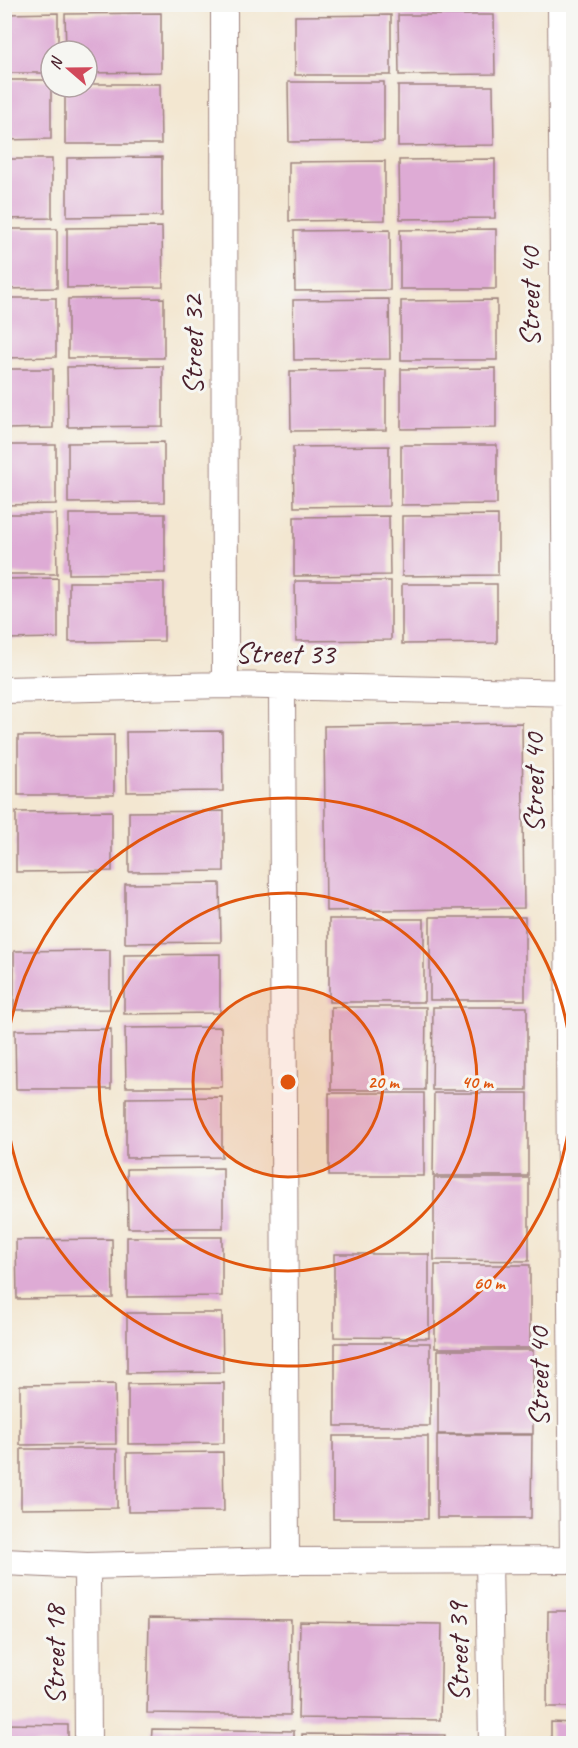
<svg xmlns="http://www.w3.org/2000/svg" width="578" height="1748" font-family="Caveat,sans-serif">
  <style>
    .building { fill: #deabd5 }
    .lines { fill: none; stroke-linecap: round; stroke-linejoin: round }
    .street-casing { stroke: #9e837e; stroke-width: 28 }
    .street { stroke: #fff; stroke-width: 26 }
    .ring { fill: none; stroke: #e0560e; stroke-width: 3 }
    .labels { text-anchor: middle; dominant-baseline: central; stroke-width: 6; stroke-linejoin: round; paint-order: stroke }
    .street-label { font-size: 30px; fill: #4a1f2b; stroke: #f6f6f2 }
    .centre { fill: #e0560e; stroke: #f6f6f2; stroke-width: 3 }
    .ring-label { font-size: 18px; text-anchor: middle; font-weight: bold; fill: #e0560e; stroke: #f6f6f2; stroke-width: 6; stroke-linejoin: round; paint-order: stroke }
  </style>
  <rect width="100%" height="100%" fill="#f6f6f2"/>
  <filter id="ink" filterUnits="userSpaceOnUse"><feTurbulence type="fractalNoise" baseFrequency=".0167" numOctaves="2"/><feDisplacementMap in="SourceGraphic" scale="12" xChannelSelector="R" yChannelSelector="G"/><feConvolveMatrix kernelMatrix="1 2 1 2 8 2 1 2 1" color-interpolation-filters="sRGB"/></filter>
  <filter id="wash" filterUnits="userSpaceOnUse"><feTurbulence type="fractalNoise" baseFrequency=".008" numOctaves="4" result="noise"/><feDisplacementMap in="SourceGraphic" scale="24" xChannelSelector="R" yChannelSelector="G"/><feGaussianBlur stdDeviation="1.35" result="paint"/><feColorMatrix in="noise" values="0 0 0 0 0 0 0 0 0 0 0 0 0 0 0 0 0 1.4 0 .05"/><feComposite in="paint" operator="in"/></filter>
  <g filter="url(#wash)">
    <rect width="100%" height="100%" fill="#f3e7d1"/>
    <g id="blocks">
      <!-- building -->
      <path class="building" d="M58 13V51H51V73H4V14Z
        M161 13V72L87 73V51H66L65 14Z
        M391 15V75H295V16Z
        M398 15H494L495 74 399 75Z
        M4 80H51V139L4 140Z
        M288 82H384V141L289 142Z
        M87 84H160L161 144H65V87H87Z
        M398 86H493L494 145 398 146Z
        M162 157V216L67 217V158Z
        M4 159H52V218L4 219Z
        M495 159V218L400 219 399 160Z
        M385 161V220L289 221V162Z
        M162 227 163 287 67 288V228Z
        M4 229H57V288L4 289Z
        M496 229V289H400V230Z
        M390 230V290L295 291 294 231Z
        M4 298H56V357L4 358Z
        M164 298V358H68V299Z
        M389 299 390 359 294 360 293 300Z
        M497 300V360H401V301Z
        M163 366V426L68 427 67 367Z
        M496 368V428L401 429V369Z
        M4 369H53V428L4 429Z
        M386 370V430L291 431 290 371Z
        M164 442V502L68 503V443Z
        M4 445H56V504L4 505Z
        M401 445H497V504L401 505Z
        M389 446V506L294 507 293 447Z
        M4 514H56L57 574H4Z
        M69 514H165V573L69 574Z
        M498 515V575L402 576V516Z
        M389 516 390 575 294 576V517Z
        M58 578V638L4 639V579Z
        M295 581H391V640L296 641Z
        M69 582H164V641L69 642Z
        M402 584H497V643L402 644Z
        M522 723 524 908 326 911 324 726Z
        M222 731 223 791 127 792 126 732Z
        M114 735V795H18V736Z
        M112 811V871L16 872V812Z
        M224 811V871L129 872V812Z
        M220 883 221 942 125 943V884Z
        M430 917H525V1000H430Z
        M329 919H424V1002H329Z
        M110 950V1009L14 1010V951Z
        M220 954V1013L124 1014V955Z
        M331 1007H426L425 1090H331Z
        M433 1007H527V1090H432Z
        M221 1027 222 1087H126L125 1028Z
        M111 1029V1089H16L15 1030Z
        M329 1093H424V1176H329Z
        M434 1093H528V1176H433Z
        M222 1097V1157L126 1158V1098Z
        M223 1168V1228H128L127 1169Z
        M434 1178H529V1261L434 1260Z
        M127 1237H222V1296L127 1297Z
        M112 1239 113 1298 17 1299 16 1240Z
        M334 1254H429V1338L334 1337Z
        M435 1265H530V1348H435Z
        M127 1313H222L223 1372 127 1373Z
        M335 1343H430V1426H335Z
        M438 1350H533V1434H438Z
        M224 1383V1443L128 1444V1384Z
        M115 1384 116 1444 20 1445V1385Z
        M437 1435H532L531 1518H437Z
        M333 1436H428V1519H333Z
        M21 1449H117V1508L21 1509Z
        M223 1452 224 1511 128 1512 127 1453Z
        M548 1611H574V1707H547Z
        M149 1618 291 1620 290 1715 147 1713Z
        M300 1622 442 1624 440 1720 298 1718Z
        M551 1722 574 1723V1744H551Z
        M4 1724 68 1725V1744H4Z
        M152 1729 294 1731V1744H151Z
        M302 1734 445 1735 444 1744H302Z"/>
    </g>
  </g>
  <g filter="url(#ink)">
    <use href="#blocks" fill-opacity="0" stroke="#9e837e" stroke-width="1.5"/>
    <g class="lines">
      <defs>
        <path id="street" d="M224 4 225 685
          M561 4 573 1560
          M282 686 286 1561
          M4 690 225 685 574 693
          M489 1560 492 1744
          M4 1562 87 1566 286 1561 574 1560
          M87 1566 88 1744"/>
      </defs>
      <!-- street casing -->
      <use href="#street" class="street-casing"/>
      <!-- street -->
      <use href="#street" class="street"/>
    </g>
  </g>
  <!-- distance rings -->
  <circle cx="288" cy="1082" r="95" fill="#e0560e" fill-opacity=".12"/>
  <g class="ring">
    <circle cx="288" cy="1082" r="95"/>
    <circle cx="288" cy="1082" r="189"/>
    <path d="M5 1065A284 284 0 1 1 5 1099"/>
  </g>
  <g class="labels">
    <!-- street labels -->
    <g class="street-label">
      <text transform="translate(529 297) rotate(-90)">Street 40</text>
      <text transform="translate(192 345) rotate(-90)">Street 32</text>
      <text transform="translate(285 653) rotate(1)">Street 33</text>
      <text transform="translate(533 783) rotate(-90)">Street 40</text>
      <text transform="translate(538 1377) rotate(-90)">Street 40</text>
      <text transform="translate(458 1652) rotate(-91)">Street 39</text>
      <text transform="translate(54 1655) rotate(-90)">Street 18</text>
    </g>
  </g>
  <circle cx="288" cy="1082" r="9" class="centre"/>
  <g class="ring-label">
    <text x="383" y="1088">20 m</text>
    <text x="477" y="1088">40 m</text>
    <text x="489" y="1289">60 m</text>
  </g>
  <!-- margin -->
  <rect width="578" height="1748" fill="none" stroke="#f6f6f2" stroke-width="24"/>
  <!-- north arrow -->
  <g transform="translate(69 69) rotate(290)"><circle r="28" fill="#f6f6f2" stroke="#b1a0a2" stroke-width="1.5"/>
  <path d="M0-4.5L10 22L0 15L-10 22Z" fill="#d1495b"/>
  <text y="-9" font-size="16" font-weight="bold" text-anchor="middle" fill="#4a1f2b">N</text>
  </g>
</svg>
